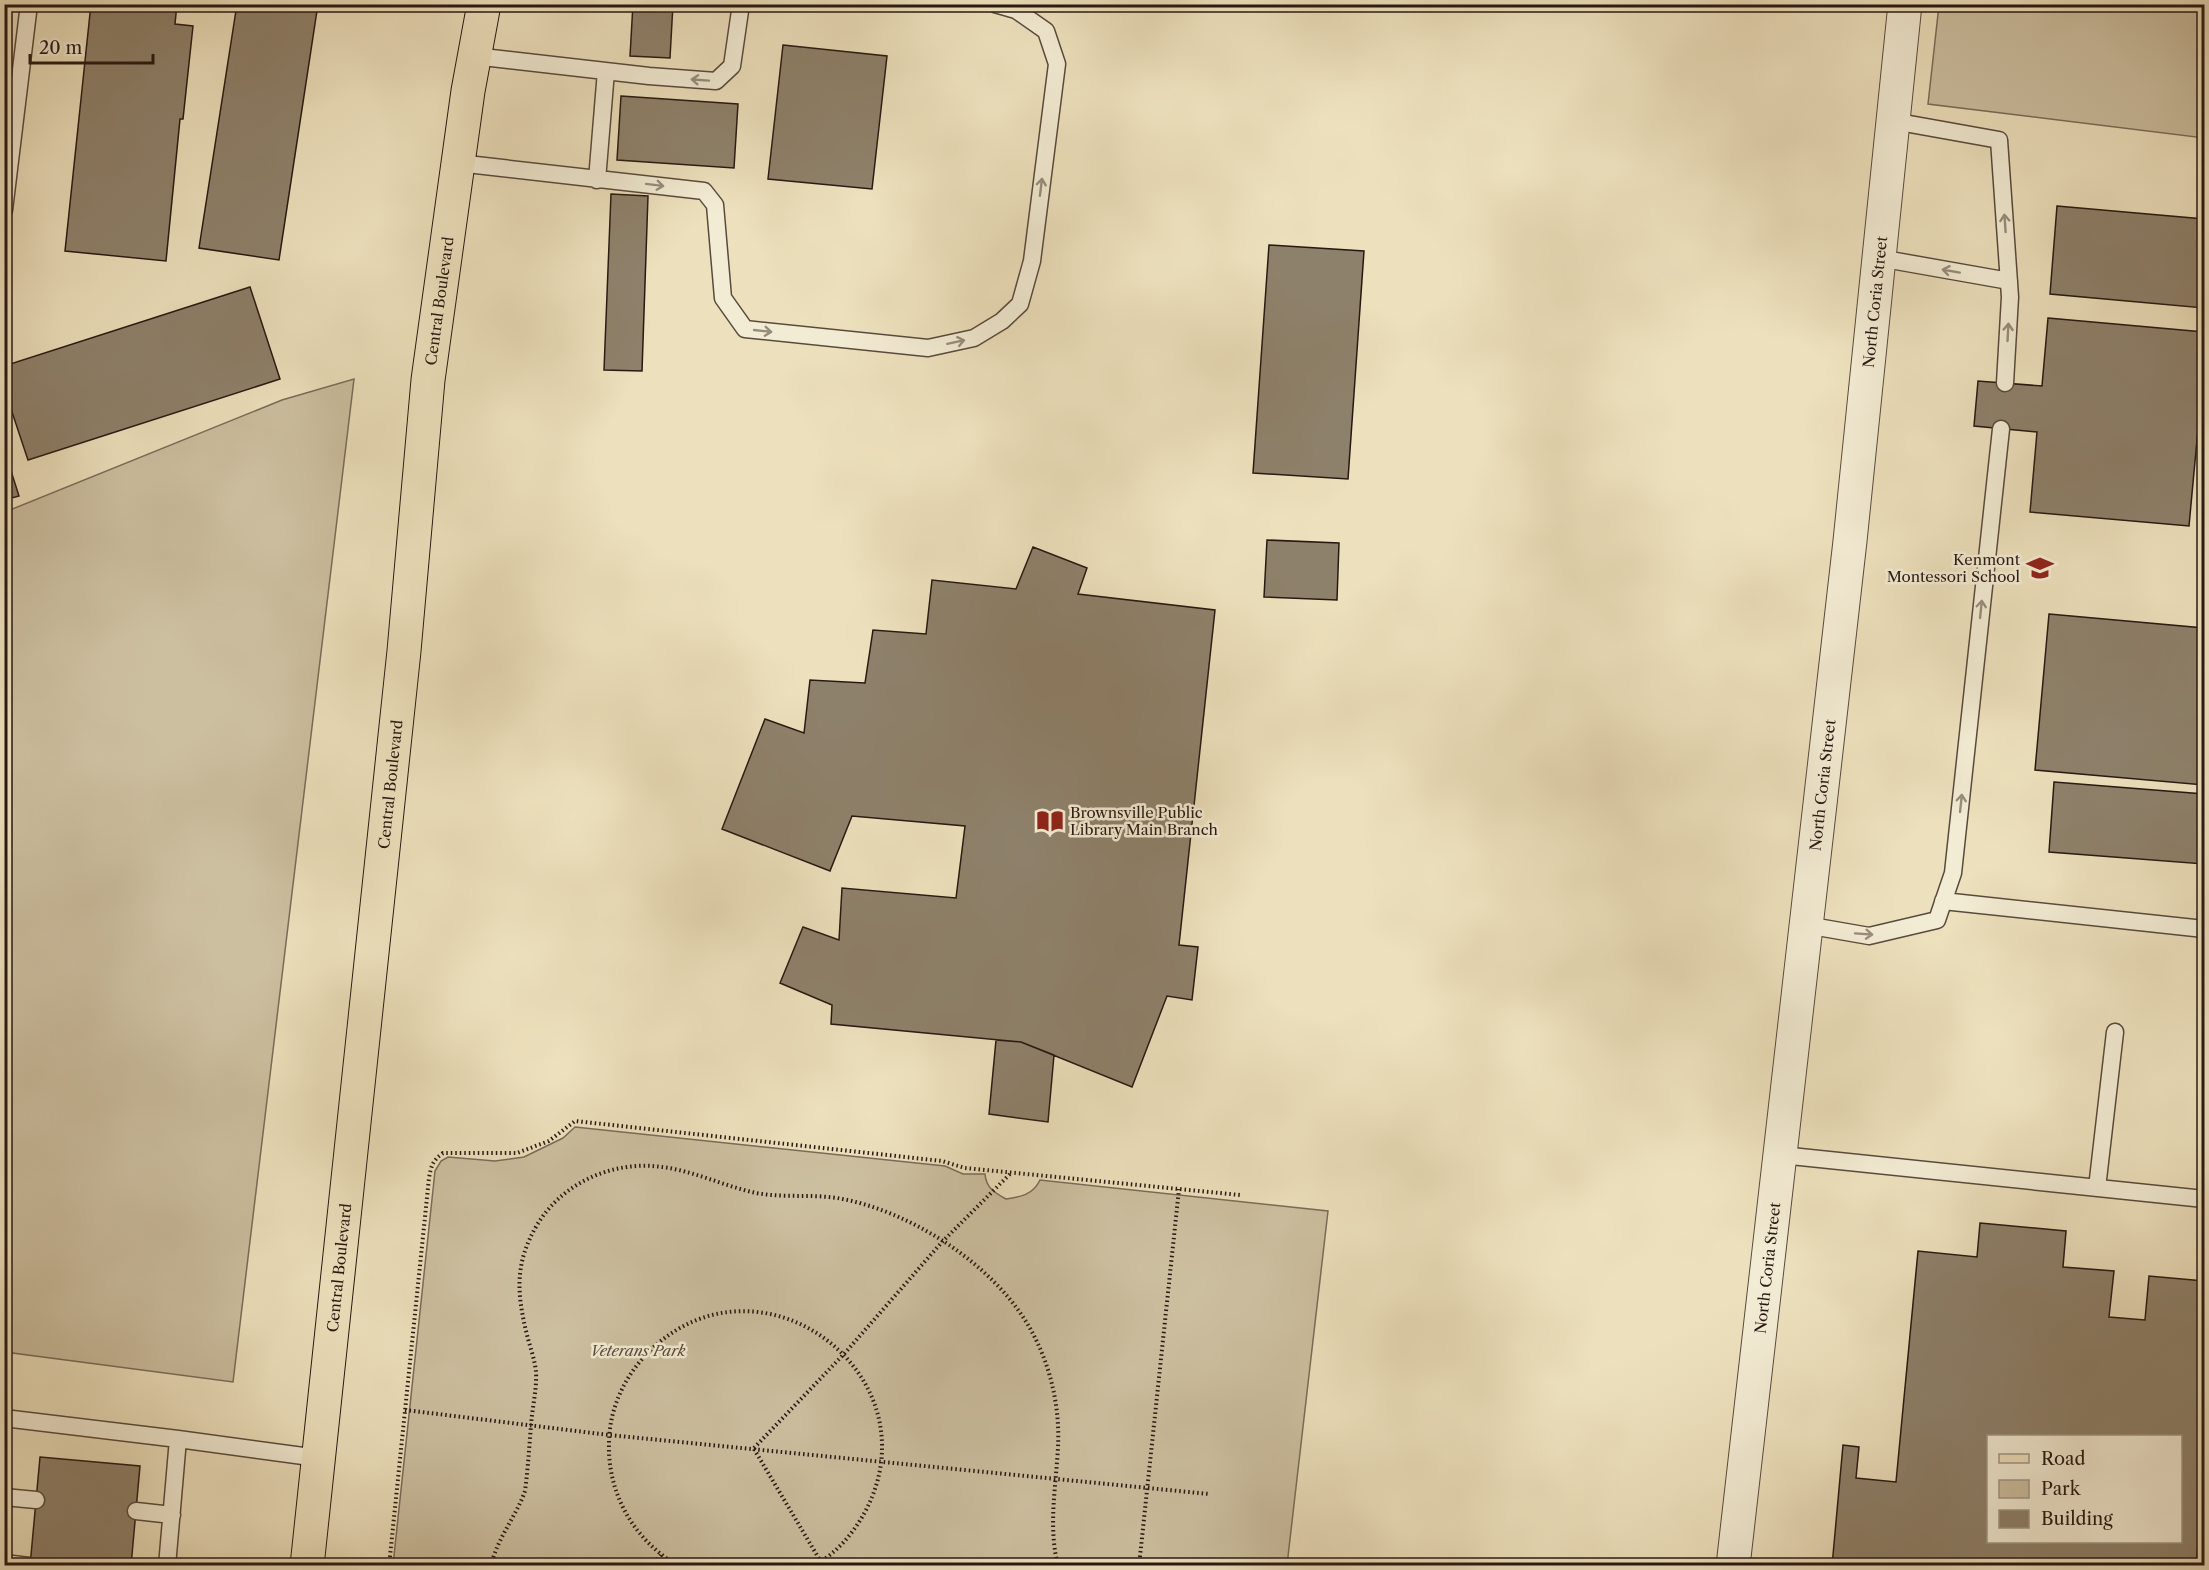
<svg xmlns="http://www.w3.org/2000/svg" width="2209" height="1570" font-family="'Libre Caslon Text',serif">
  <style>
    .green { fill: #ccbfa0; stroke: #7a6c59; stroke-width: 1.5 }
    .building { fill: #8e816b; stroke: #281812; stroke-width: 1.5; fill-rule: evenodd }
    .lines { fill: none; stroke-linecap: round; stroke-linejoin: round }
    .service-casing { stroke: #594a3d; stroke-width: 19 }
    .tertiary-casing { stroke: #594a3d; stroke-width: 35 }
    .primary-casing { stroke: #281812; stroke-width: 35 }
    .path { stroke: #281812; stroke-width: 4; stroke-dasharray: 1.5 3; stroke-linecap: butt }
    .service { stroke: #f3ecd4; stroke-width: 16 }
    .tertiary { stroke: #f3ecd4; stroke-width: 33 }
    .primary { stroke: #ede1bd; stroke-width: 33 }
    .oneway { stroke: #988d7d }
    .labels { text-anchor: middle; dominant-baseline: central; stroke-width: 5; stroke-linejoin: round; paint-order: stroke }
    .street-label { font-size: 15px; fill: #281812; stroke: #f3ecd4 }
    .poi-label { font-size: 15px; fill: #281812; stroke: #f3ecd4; text-anchor: end }
    .park-label { font-size: 15px; font-style: italic; fill: #594a3d; stroke: #f3ecd4 }
  </style>
  <rect width="100%" height="100%" fill="#ede1bd"/>
  <filter id="stains"><feTurbulence type="fractalNoise" baseFrequency=".00333" numOctaves="4"/><feColorMatrix values="0 0 0 0 .2 0 0 0 0 .09 0 0 0 0 .02 0 0 0 .5 -.17"/></filter>
  <radialGradient id="worn" r=".72"><stop offset=".6" stop-color="#630" stop-opacity="0"/><stop offset="1" stop-color="#630" stop-opacity=".3"/></radialGradient>
  <!-- green -->
  <path class="green" d="M1939 5H2204V138L1928 104Z
    M354 379 233 1382 5 1352V512L282 400Z
    M575 1127 945 1166 963 1174H985C986 1188 995 1193 1006 1199 1020 1197 1033 1195 1040 1180L1328 1211 1287 1565H393L435 1171 441 1161 448 1157 495 1161 524 1157 563 1138Z"/>
  <!-- building -->
  <path class="building" d="M91 4H177L175 24 193 26 183 119H180L166 261 65 251Z
    M237 4H318L279 260 199 248Z
    M633 4H673L670 58 630 56Z
    M783 45 887 56 872 189 768 179Z
    M621 96 738 104 734 168 617 160Z
    M611 194 648 196 642 371 604 370Z
    M2057 206 2204 219V308L2050 294Z
    M1269 245 1364 251 1348 479 1253 473Z
    M250 287 280 379 28 460 4 388V366Z
    M2048 318 2204 332V381L2200 429H2198L2189 526 2030 512 2037 432 1974 426 1978 381 2042 386Z
    M4 449 19 496 4 500Z
    M1267 540 1339 543 1337 600 1264 597Z
    M1033 547 1087 568 1078 594 1215 610 1179 945 1198 947 1192 1000 1167 996 1132 1087 1021 1042 831 1024 832 1005 780 983 803 927 839 940 842 888 956 898 965 826 852 816 830 871 722 829 765 719 804 733 810 680 865 683 873 630 926 634 932 580 1016 589Z
    M2049 614 2204 628V785L2035 770Z
    M2054 782 2204 794V864L2049 852Z
    M996 1040 1021 1042 1054 1055 1048 1122 989 1114Z
    M1980 1223 2066 1231 2063 1267 2114 1271 2109 1317 2145 1320 2149 1276 2204 1281V1475L2196 1566H1832L1843 1445 1859 1447 1856 1478 1896 1482 1918 1251 1977 1257ZM1988 1436H2180V1542H1988Z
    M40 1457 140 1466 131 1566H30Z"/>
  <g class="lines">
    <defs>
      <path id="service" d="M474 56 649 76 716 81 732 66 741 4
        M1893 121 1999 140 2010 297 2005 383
        M458 163 704 191 715 205 723 298 745 329 928 348 974 338 1002 321 1020 304 1032 261 1057 64 1046 31 1016 10 995 4
        M597 180 606 71
        M4 210 29 4
        M1879 258 2009 281
        M1943 901 2204 929
        M1806 925 1869 936 1937 920 1953 873 2001 429
        M1781 1155 2204 1199
        M2097 1188 2115 1032
        M4 1418 178 1439 318 1458
        M4 1497 36 1500
        M136 1511 172 1515
        M4 1563 29 1566
        M167 1566 178 1439"/>
      <g id="tertiary">
        <path id="s1" d="M1733 1566 1850 541 1905 4"/>
      </g>
      <g id="primary">
        <path id="s2" d="M307 1566 404 651 428 380 468 91 484 4"/>
      </g>
    </defs>
    <!-- service casing -->
    <use href="#service" class="service-casing"/>
    <!-- tertiary casing -->
    <use href="#tertiary" class="tertiary-casing"/>
    <!-- primary casing -->
    <use href="#primary" class="primary-casing"/>
    <!-- path -->
    <path class="path" d="M405 1410 609 1435 1209 1494
      M754 1448 844 1354 942 1242 1011 1173
      M754 1449 821 1562
      M389 1566 429 1178C431 1166 433 1160 443 1153H517L549 1141 575 1121 942 1161 965 1168 1240 1195
      M491 1566C497 1538 516 1517 525 1491 528 1469 529 1448 531 1426 532 1408 537 1390 536 1372 535 1360 530 1347 527 1335 517 1294 514 1264 537 1225 562 1183 613 1160 662 1167 694 1171 724 1186 756 1193 783 1198 810 1194 837 1198 910 1210 997 1266 1032 1332 1051 1367 1060 1408 1058 1447 1056 1487 1048 1526 1058 1566
      M651 1566 661 1555
      M678 1566C633 1539 607 1493 609 1441 610 1404 628 1370 655 1346 766 1247 935 1377 866 1510 854 1533 836 1554 813 1566
      M1139 1566 1179 1189"/>
    <!-- service -->
    <use href="#service" class="service"/>
    <!-- tertiary -->
    <use href="#tertiary" class="tertiary"/>
    <!-- primary -->
    <use href="#primary" class="primary"/>
  </g>
  <!-- one-way arrows -->
  <defs><path id="oneway-shaft" d="M-6 0H5M1.5-3L5.5 0L1.5 3" fill="none" stroke-width="1.6" stroke-linecap="round" stroke-linejoin="round" transform="scale(1.5)"/></defs>
  <g class="oneway">
    <use href="#oneway-shaft" transform="translate(700 80) rotate(-176)"/>
    <use href="#oneway-shaft" transform="translate(655 185) rotate(7)"/>
    <use href="#oneway-shaft" transform="translate(1041 187) rotate(-83)"/>
    <use href="#oneway-shaft" transform="translate(2005 223) rotate(-94)"/>
    <use href="#oneway-shaft" transform="translate(1951 271) rotate(-170)"/>
    <use href="#oneway-shaft" transform="translate(763 331) rotate(6)"/>
    <use href="#oneway-shaft" transform="translate(2008 332) rotate(-87)"/>
    <use href="#oneway-shaft" transform="translate(956 342) rotate(-12)"/>
    <use href="#oneway-shaft" transform="translate(1981 609) rotate(-84)"/>
    <use href="#oneway-shaft" transform="translate(1961 803) rotate(-84)"/>
    <use href="#oneway-shaft" transform="translate(1864 934) rotate(4)"/>
  </g>
  <!-- icons -->
  <defs>
    <symbol id="school-bare" viewBox="-9 -9 18 18"><path d="M0-5L7-2L0 1L-7-2ZM-4 1L0 2.5L4 1V4Q0 6-4 4Z" fill="#8f2418" stroke="#f3ecd4" stroke-width="2.5" paint-order="stroke"/></symbol>
    <symbol id="library-bare" viewBox="-9 -9 18 18"><path d="M-6-4Q-3-5.5-.7-3.5V5Q-3 3-6 4ZM6-4Q3-5.5 .7-3.5V5Q3 3 6 4Z" fill="#8f2418" stroke="#f3ecd4" stroke-width="2.5" paint-order="stroke"/></symbol>
  </defs>
  <g fill-rule="evenodd">
    <use href="#school-bare" x="2021" y="549" width="38" height="38"/>
    <use href="#library-bare" x="1031" y="802" width="38" height="38"/>
  </g>
  <g class="labels">
    <!-- street labels -->
    <g class="street-label">
      <text stroke="none"><textPath href="#s2" startOffset="1272">Central Boulevard</textPath></text>
      <text stroke="none"><textPath href="#s1" startOffset="1272">North Coria Street</textPath></text>
      <text stroke="none"><textPath href="#s2" startOffset="786">Central Boulevard</textPath></text>
      <text stroke="none"><textPath href="#s1" startOffset="786">North Coria Street</textPath></text>
      <text stroke="none"><textPath href="#s2" startOffset="300">Central Boulevard</textPath></text>
      <text stroke="none"><textPath href="#s1" startOffset="300">North Coria Street</textPath></text>
    </g>
    <!-- poi labels -->
    <g class="poi-label">
      <text x="2020" y="559">Kenmont<tspan x="2020" dy="17">Montessori School</tspan></text>
      <text x="1070" y="812" text-anchor="start">Brownsville Public<tspan x="1070" dy="17">Library Main Branch</tspan></text>
    </g>
    <!-- park labels -->
    <g class="park-label">
      <text x="638" y="1350">Veterans Park</text>
    </g>
  </g>
  <!-- margin -->
  <rect width="2209" height="1570" fill="none" stroke="#ede1bd" stroke-width="24"/>
  <rect x="6" y="6" width="2197" height="1558" fill="none" stroke="#281812" stroke-width="3"/>
  <rect x="12" y="12" width="2185" height="1546" fill="none" stroke="#281812" stroke-width="1.5"/>
  <!-- legend -->
  <rect x="1987" y="1435" width="195" height="108" fill="#f3ecd4" stroke="#a29786" stroke-width="1.5"/>
  <rect x="1999" y="1454" width="30" height="9" fill="#ede1bd" stroke="#a29786" stroke-width="1.5"/>
  <text x="2041" y="1465" font-size="18" fill="#281812">Road</text>
  <rect x="1999" y="1480" width="30" height="18" fill="#ccbfa0" stroke="#a29786" stroke-width="1.5"/>
  <text x="2041" y="1495" font-size="18" fill="#281812">Park</text>
  <rect x="1999" y="1510" width="30" height="18" fill="#8e816b" stroke="#a29786" stroke-width="1.5"/>
  <text x="2041" y="1525" font-size="18" fill="#281812">Building</text>
  <!-- scale -->
  <path d="M30 54v9h123v-9" fill="none" stroke="#281812" stroke-width="3"/>
  <text x="39" y="54" font-size="18" fill="#281812" stroke="#f3ecd4" stroke-width="4.5" paint-order="stroke">20 m</text>
  <rect width="100%" height="100%" filter="url(#stains)"/>
  <rect width="100%" height="100%" fill="url(#worn)"/>
</svg>
